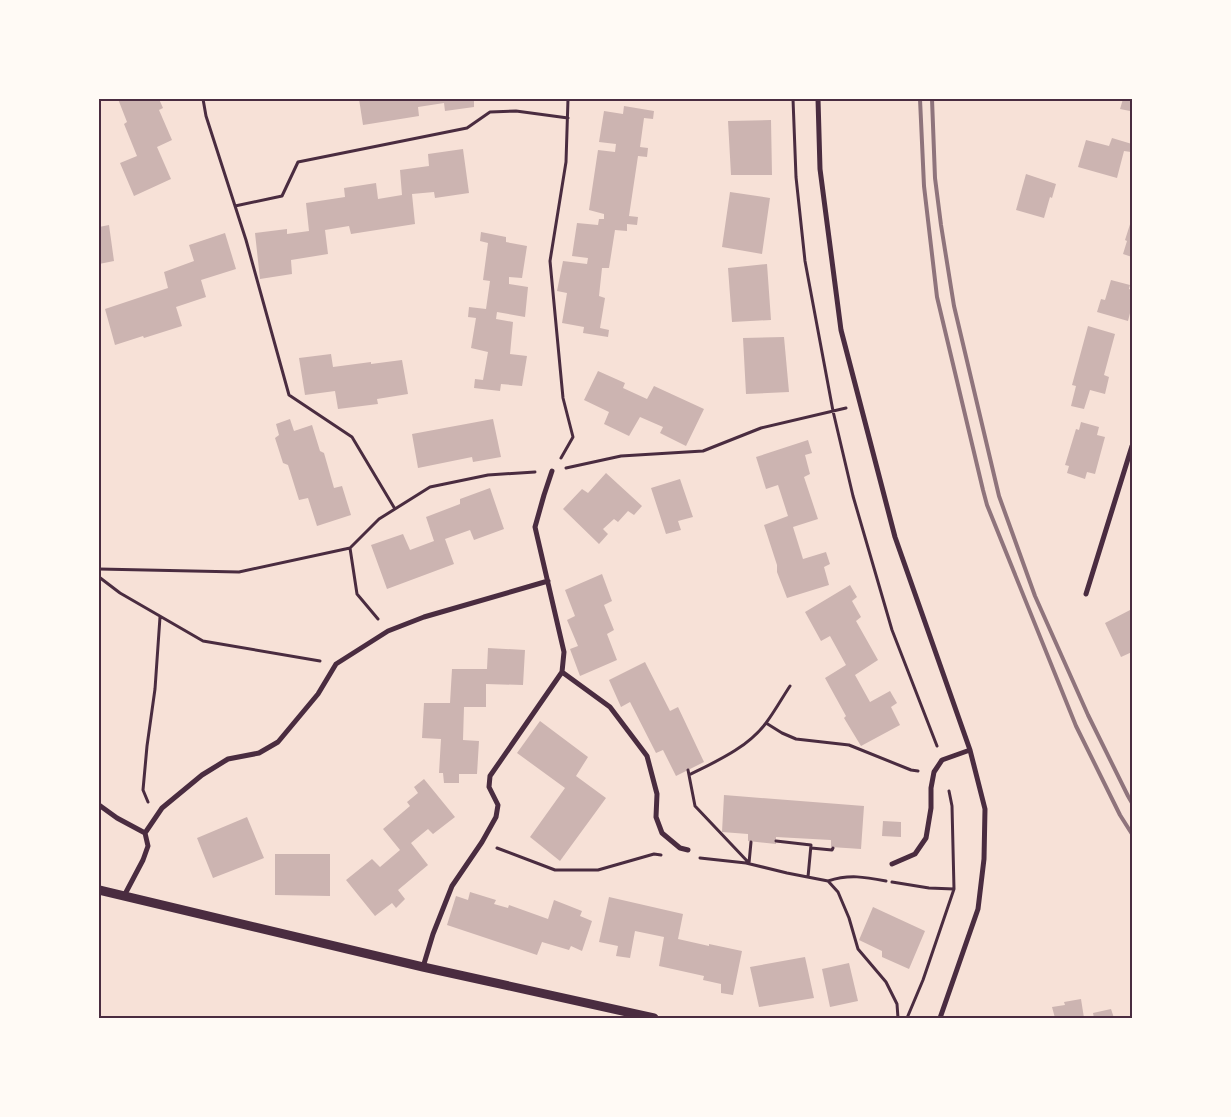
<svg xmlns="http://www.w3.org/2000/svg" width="1231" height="1117" font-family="'Roboto Condensed',sans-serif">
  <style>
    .building { fill: #ccb4b1 }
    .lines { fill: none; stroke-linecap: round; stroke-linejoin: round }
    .path { stroke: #4a2c40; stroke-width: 3 }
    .minor { stroke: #4a2c40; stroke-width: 5 }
    .tertiary { stroke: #4a2c40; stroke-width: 9 }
    .rail { stroke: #8f747c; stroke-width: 4 }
    .neatline { fill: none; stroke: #4a2c40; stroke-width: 2 }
  </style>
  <rect width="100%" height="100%" fill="#f7e1d7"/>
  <!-- building -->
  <path class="building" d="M118 99H159L163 108 159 110 172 140 157 147 171 179 134 196 120 163 137 156 124 124 127 122Z
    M359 99H474V107L445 111 444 103 418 107 419 116 363 125Z
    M1123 99H1132V104L1130 111 1120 109Z
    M624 106 654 111 653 119 644 118 640 147 648 148 647 157 638 156 629 216 638 217 637 225 627 224V231L615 230 609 268H602L599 296 605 298 600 328 609 330 608 337 583 333 584 327 562 323 567 293 557 291 563 261 587 264 588 258 572 256 577 223 598 225 599 219H604V214L589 210 598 150 615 152 616 144 599 142 604 111 623 114Z
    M771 120 772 175H731L728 121Z
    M1112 138 1132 144 1131 152 1124 151 1117 178 1078 167 1086 140 1109 146Z
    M463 149 469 193 435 198 434 192 412 194 415 224 351 234 349 226 325 230 328 254 291 260 292 274 260 279 255 233 287 229V234L309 231 306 203 345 197 344 188 376 183 378 199 402 195 400 170 429 166 428 154Z
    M1026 174 1056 184 1052 198 1050 197 1044 218 1016 210Z
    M730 192 770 198 762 254 722 247Z
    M1132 218V257L1123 254 1127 241 1125 240Z
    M109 225 114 261 99 264V227Z
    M481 232 506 237V242L527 246 522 278 509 277V284L528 287 525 317 497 312 496 319 513 322 510 354 527 356 522 386 501 384 500 391 474 388 475 379 483 380 488 352 471 348 476 318 468 317 469 307 486 309 490 281 483 280 488 243 480 241Z
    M225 233 236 269 201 280 206 297 176 307 182 326 144 338 143 336 115 345 105 309 168 288 164 272 194 261 189 245Z
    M767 264 771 320 732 322 728 268Z
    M1111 280 1130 285 1129 289 1132 290V305L1128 321 1097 312 1101 299 1105 300Z
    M1088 326 1115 334 1104 375 1109 377 1105 394 1090 390 1084 409 1071 406 1076 386 1072 385Z
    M784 337 789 392 746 394 743 338Z
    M331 354 333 367 371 362V364L402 360 408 394 377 399 378 404 338 409 335 391 305 395 299 358Z
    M598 371 625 383 623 388 647 399 654 386 704 409 686 446 660 433 663 427 640 417 629 436 604 424 609 412 584 400Z
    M290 419 294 431 312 425 320 451 324 453 334 488 342 486 351 515 317 526 308 498 299 500 288 465 283 463 275 438 279 435 276 424Z
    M493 419 501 457 473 462 472 457 418 468 412 434Z
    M1081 422 1099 427 1097 435 1105 437 1095 474 1087 472 1085 479 1067 473 1069 466 1065 465 1076 429 1079 430Z
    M808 440 812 453 805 455 810 474 804 477 818 519 793 527 803 559 826 552 830 564 824 567 829 585 787 598 777 572V565L764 525 788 516 778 485 766 489 756 457Z
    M606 473 642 506 634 515 628 511 618 522 614 519 603 529 608 534 599 544 563 509 582 489 588 493Z
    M680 479 693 517 678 521 681 530 666 534 651 488Z
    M490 488 504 529 474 540 470 530 445 539 454 564 387 589 371 545 403 534 410 550 434 541 426 517 460 504V499Z
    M602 574 612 601 604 605 614 630 607 634 617 660 580 676 570 649 578 646 567 620 575 616 565 590Z
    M850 585 857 597 852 601 861 617 856 621 878 660 855 675 870 702 890 691 897 703 891 707 900 725 861 746 844 718 846 716 825 678 846 665 830 636 821 641 805 612Z
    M1132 609V652L1121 657 1105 623Z
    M488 648 525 650 523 685 486 684V707H464L463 740 479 741 477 774H459V783H444L443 773H439L441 739 422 738 424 703H450L452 669H487Z
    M645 662 670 711 678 707 704 762 676 776 663 750 656 753 630 702 621 707 609 680Z
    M540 721 588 757 576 776 606 798 560 861 530 837 565 788 517 753Z
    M424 779 455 817 433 834 428 829 411 843 428 865 398 890 405 899 396 908 392 903 375 916 346 880 372 859 380 867 400 850 383 829 410 806 407 802 418 793 414 787Z
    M724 795 864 806 861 849 831 847V840L776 837V844L748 841V834L722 832Z
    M247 817 264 858 213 878 197 838Z
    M883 821 901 822V837L882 836Z
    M275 854H330V896L275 895Z
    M470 892 496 900 494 904 508 908 509 905 548 919 554 900 582 911 580 916 592 921 582 951 571 946 569 950 542 942 537 955 447 925 456 896 468 900Z
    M609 897 683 914 678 939 709 946V944L742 951 733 995 721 993V984L703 980 704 976 659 966 664 937 635 931 630 958 616 956 618 946 599 942Z
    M873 907 925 931 909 969 882 957V951L859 940Z
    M805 957 814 998 759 1007 750 967Z
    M849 963 858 1001 830 1007 822 969Z
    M1081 999 1084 1018H1055L1052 1007 1065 1005 1064 1002Z
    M1111 1009 1114 1018H1094L1093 1013Z"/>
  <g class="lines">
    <!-- path -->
    <path class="path" d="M203 99 206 116 246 240 289 395 352 437 395 509
      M793 99 796 177 805 261 833 411 853 496 892 630 937 746
      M235 206 282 196 298 162 467 128 490 112 516 111 568 118
      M561 458 573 437 563 398 550 261 566 162 568 99
      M566 468 621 456 703 451 761 428 846 408
      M99 569 239 572 350 548
      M99 577 120 593 203 641 320 661
      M378 619 357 594 350 548 379 519 430 487 488 475 535 472
      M766 723 782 733 796 739 849 745 911 770 918 771
      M688 770 695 806 749 863
      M689 775C717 761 747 748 766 723 775 711 782 698 790 686
      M148 802 143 790 147 746 155 689 160 617
      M776 841 811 845 808 877
      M497 848 555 870H598L654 854 661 855
      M811 848 832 850 833 848
      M700 858 746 863 787 873 828 881 838 892 849 918 858 949 886 982 897 1004 898 1018
      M749 863 751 842
      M828 881C849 874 865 877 886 881
      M892 882 929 888 954 889
      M907 1018 923 980 954 889 952 806 949 791"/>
    <!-- minor -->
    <path class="minor" d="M818 99 820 169 841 330 895 537 970 750 985 809 984 859 978 909 940 1018
      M1086 594 1132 446
      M562 672 610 707 647 756 657 794 656 817 662 833 680 848 688 850
      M99 805 117 818 145 833 148 846 143 860 124 896
      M145 833 162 808 202 775 228 759 259 753 278 742 318 694 336 664 388 631 424 617 548 581
      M892 864 915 854 926 838 931 808V788L934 772 942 760 970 750
      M423 967 433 934 452 886 482 842 496 817 498 805 489 787 490 776 562 672 564 652 535 527 544 495 552 471"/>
    <!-- tertiary -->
    <path class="tertiary" d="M99 890 423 967 654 1018"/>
    <!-- rail -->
    <path class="rail" d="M920 99 924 186 937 297 983 490 987 505 1076 726 1120 815 1132 834
      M932 99 935 178 941 225 954 306 999 496 1035 596 1088 715 1128 796 1132 803"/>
  </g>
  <!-- border -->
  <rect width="1231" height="1117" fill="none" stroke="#fffaf5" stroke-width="200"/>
  <rect x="100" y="100" width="1031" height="917" class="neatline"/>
</svg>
